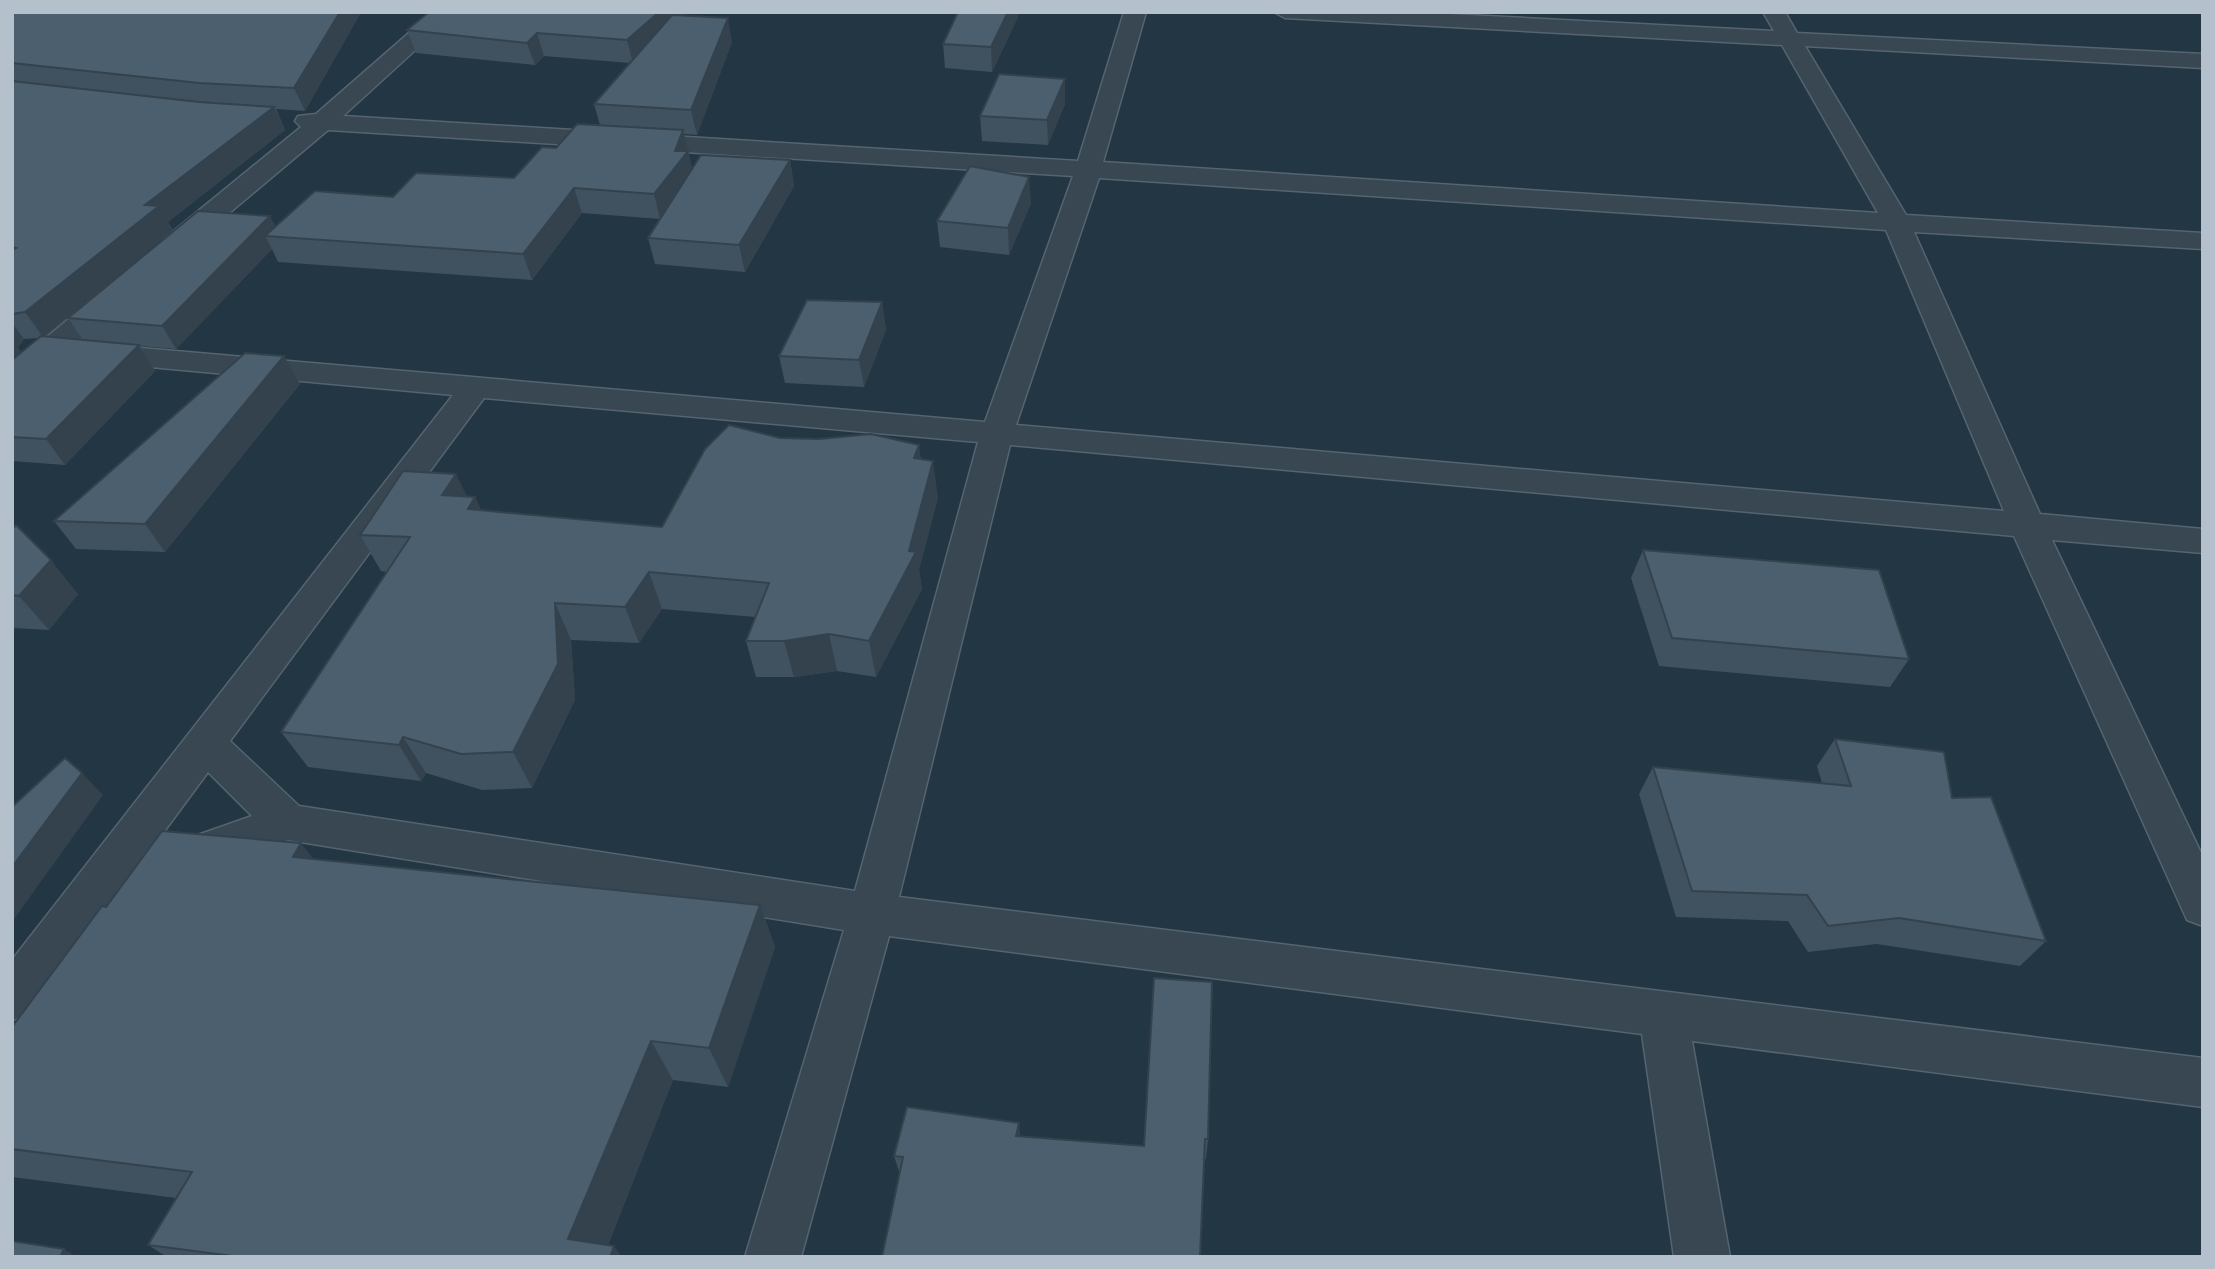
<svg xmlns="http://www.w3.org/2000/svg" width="2215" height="1269" font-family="'Roboto Condensed',sans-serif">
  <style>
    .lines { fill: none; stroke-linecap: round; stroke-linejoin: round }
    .street-casing { stroke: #55646f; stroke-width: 3 }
    .street { fill: #384752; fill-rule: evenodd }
    .wall { fill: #40525f; fill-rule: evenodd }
    .shaded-wall { fill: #34424d }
    .building { fill: #4b5f6e; stroke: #34424d; stroke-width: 2 }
  </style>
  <rect width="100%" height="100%" fill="#233643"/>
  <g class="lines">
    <defs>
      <path id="street" d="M433 12H457L343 116 1078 161 1124 12H1146L1103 162 1878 213 1782 45 1285 18 1274 12H1411L1774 31 1763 12H1785L1797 33 2203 54V68L1805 46 1906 215 2203 233V249L1914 232 2040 514 2203 529V553L2052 540 2203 857V926L2187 920 2014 536 1010 445 899 897 2203 1058V1107L1692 1041 1730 1257H1674L1642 1034 889 936 801 1257H745L844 930 288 840 110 904 29 1014 12 1020V960L453 395 95 362 84 360 80 353 84 346 95 344 985 422 1073 176 328 130 184 251H164L160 245 164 239 301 127 295 121 298 116 316 114ZM1099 178 1886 230 2004 511 1016 425ZM484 398 978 442 855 891 299 806 230 741ZM208 772 252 816 149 852Z
        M115 286 125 289 130 295 125 301 23 389 12 391V366L105 289Z"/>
    </defs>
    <!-- street casing -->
    <use href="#street" class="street-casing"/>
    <!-- street -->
    <use href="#street" class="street"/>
  </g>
  <!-- wall -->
  <path class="wall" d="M12 12H361L305 111 276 109 285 130 168 222 173 230 44 337 83 340 68 318 276 226 393 197 514 178 556 148 600 125 594 104 630 63 544 56 535 65 416 53 407 30 429 12H688L684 16 732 42 697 135 684 134 692 168 790 160 794 186 745 272 655 264 648 238 660 219 582 213 532 280 278 262 272 249 176 349 140 346 155 371 65 465 12 461ZM39 338 21 353 18 347 24 339Z
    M958 12H1018V17L992 72 945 68 943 44Z
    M1065 79V104L1048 145 982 141 980 116Z
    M1031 203 1009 255 940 247 937 221Z
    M882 302 886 330 864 387 785 383 779 356Z
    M284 356 300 384 165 552 76 549 54 521Z
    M780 438 921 459 938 497 919 570 922 589 876 677 837 671 794 677H756L746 641 755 617 662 609 639 643 571 640 575 700 532 788 482 790 426 773 421 781 308 767 281 732 387 572 381 571 360 535 467 496 475 497 481 510 662 527Z
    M12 529 78 594 49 630 12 628Z
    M1643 550 1909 659 1890 687 1659 666 1631 578Z
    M1835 739 1952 798 2046 941 2020 966 1877 944 1808 952 1788 921 1676 917 1639 794 1653 767 1822 783 1817 766Z
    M313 859 760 905 775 947 728 1087 673 1080 608 1245 622 1257H167L148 1245 176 1198 12 1177V1027L106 907Z
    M1154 978 1208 1139 1206 1159 900 1174 894 1156 1020 1136 1144 1146Z"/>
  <!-- shaded-wall -->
  <path class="shaded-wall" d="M340 12H361L305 111 294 88Z
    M659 12H688L633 63 627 40Z
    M1008 12H1018V17L992 72 991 47Z
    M728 18 732 42 697 135 691 110Z
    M537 33 544 56 535 65 527 43Z
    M1065 79V104L1048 145 1047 120Z
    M274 107 285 130 168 222 173 230 43 337 25 312 145 205Z
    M683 130 694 175 660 219 654 194 675 151Z
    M790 160 794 186 745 272 739 245Z
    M1029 177 1031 203 1009 255 1008 228Z
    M574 188 582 213 532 280 523 254Z
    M270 216 281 237 265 236 272 249 176 349 162 326Z
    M882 302 886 330 864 387 859 360Z
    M12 323 24 339 18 347 22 355 12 363Z
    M139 345 155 371 65 465 46 439Z
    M284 356 300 384 165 552 145 524Z
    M919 445 924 481 914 458Z
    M933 461 938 497 919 570 922 589 876 677 869 641 909 551Z
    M456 474 471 504 475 497 492 533 442 495Z
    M51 560 78 594 49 630 19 596Z
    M649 572 662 609 639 643 625 607Z
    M555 603 571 640 575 700 532 788 513 752Z
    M829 634 837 671 794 677 784 641Z
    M403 737 426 773 421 781 399 745Z
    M82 773 103 795 12 922V867Z
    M301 843 336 887 293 857Z
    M760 905 775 947 728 1087 709 1048Z
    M651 1041 673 1080 603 1257 568 1239Z
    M1019 1123 1021 1144 1016 1136Z
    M614 1246 622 1257H610Z
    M64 1249 77 1257H60Z"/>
  <!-- building -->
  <path class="building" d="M12 12H340L294 88 199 83 12 63Z
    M429 12H659L627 40 537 33 527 43 407 30Z
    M958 12H1008L991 47 943 44Z
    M672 15 728 18 691 110 594 104Z
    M999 74 1065 79 1047 120 980 116Z
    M12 81 199 102 274 107 145 205 159 206 25 312 12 314V250L16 248 12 247Z
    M577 124 683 130 675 151H688L654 194 574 188 523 254 265 236 315 191 393 197 416 173 514 178 542 147 556 148Z
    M701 155 790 160 739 245 648 238Z
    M970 166 1029 177 1008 228 937 221Z
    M198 211 270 216 162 326 68 318Z
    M807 300 882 302 859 360 779 356Z
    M41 336 139 345 46 439 12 437V360Z
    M245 353 284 356 145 524 54 521Z
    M729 425 780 438 819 439 871 434 919 445 914 458 933 461 909 551 916 552 869 641 829 634 784 641H746L769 583 649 572 625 607 555 603 558 664 513 752 461 754 403 737 399 745 281 732 410 537 360 535 403 471 456 474 442 495 475 497 468 509 662 527 705 449Z
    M16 525 51 560 19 596 12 595V529Z
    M1643 550 1879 570 1909 659 1672 638Z
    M1835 739 1944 752 1952 798 1991 797 2046 941 1899 918 1828 926 1807 895 1692 891 1653 767 1851 786Z
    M65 758 82 773 12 867V807Z
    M162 831 301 843 293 857 760 905 709 1048 651 1041 568 1239 614 1246 610 1257H240L148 1245 192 1172 12 1149V1027L102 906 106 907Z
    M1154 978 1212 982 1208 1139H1205L1200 1257H882L903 1157 894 1156 907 1107 1019 1123 1016 1136 1144 1146Z
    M12 1241 64 1249 60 1257H12Z"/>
  <!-- border -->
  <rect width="2215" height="1269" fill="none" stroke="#b4c1cc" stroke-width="28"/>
</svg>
